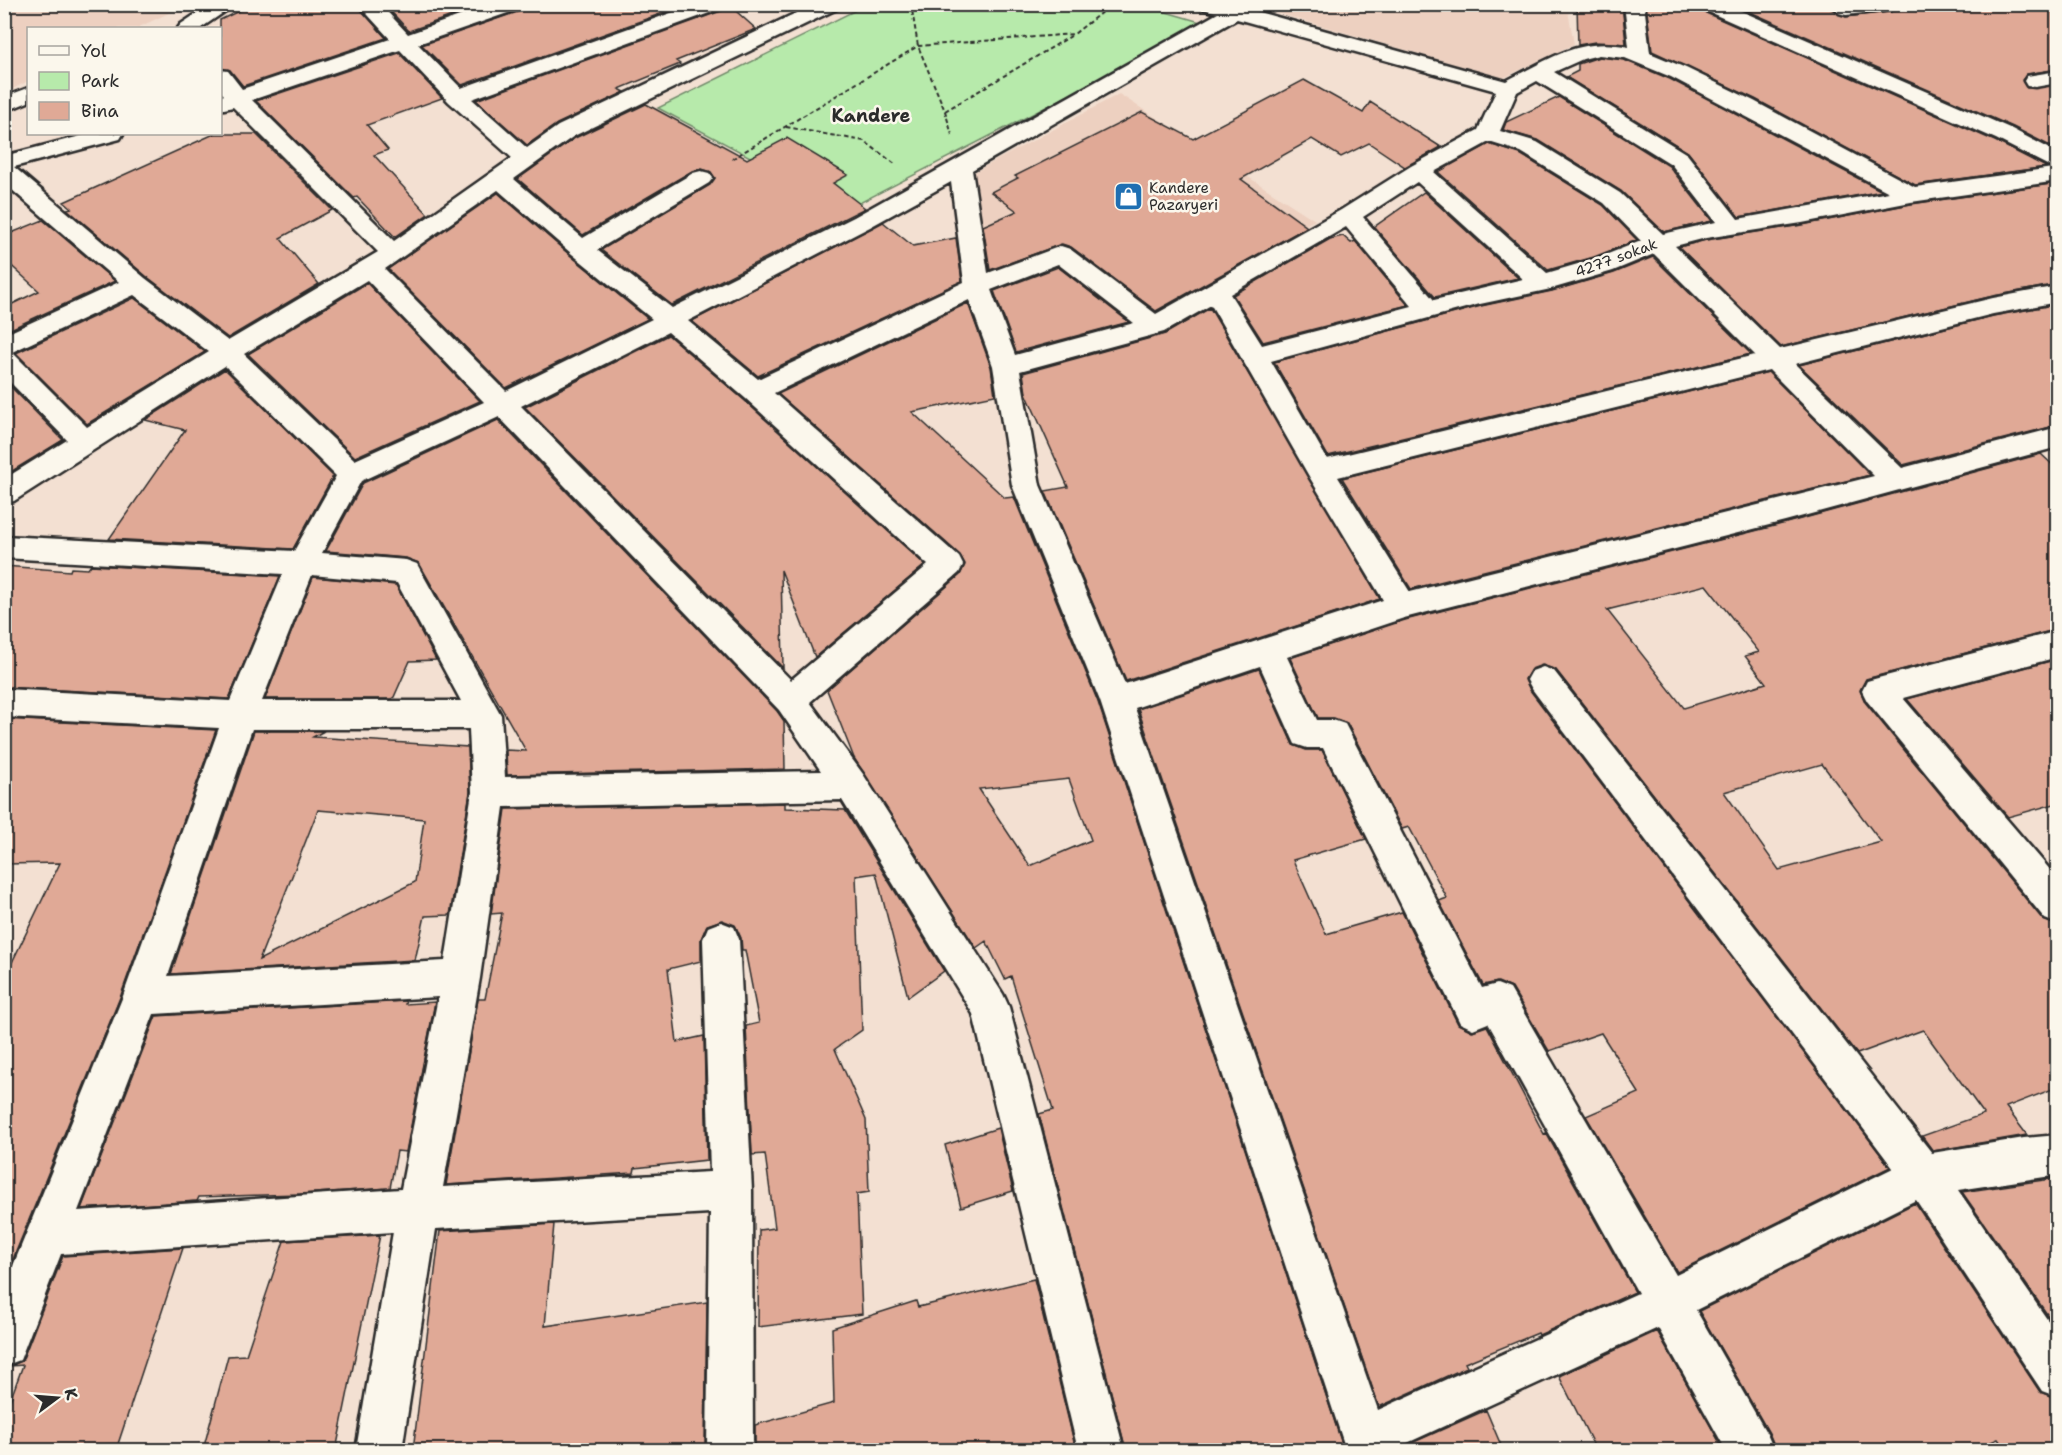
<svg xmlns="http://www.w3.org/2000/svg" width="2062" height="1455" font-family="'Shantell Sans',sans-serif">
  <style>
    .built { fill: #edd0c0 }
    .green { fill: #b7eaab; stroke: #718a6b; stroke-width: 1.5 }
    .building { fill: #e0a996; stroke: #2b2b2b; stroke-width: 1.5; fill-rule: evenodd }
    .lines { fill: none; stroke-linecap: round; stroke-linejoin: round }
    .street-casing { stroke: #2b2b2b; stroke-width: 5 }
    .path { stroke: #2b2b2b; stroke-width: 2; stroke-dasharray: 4.5 3; stroke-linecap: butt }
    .street { fill: #fbf7ec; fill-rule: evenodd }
    .labels { text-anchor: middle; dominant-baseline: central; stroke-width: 5; stroke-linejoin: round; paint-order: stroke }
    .far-poi-label { font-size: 15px; fill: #2b2b2b; stroke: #fbf7ec; text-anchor: start }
    .far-street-label { font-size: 15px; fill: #2b2b2b; stroke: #fbf7ec }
    .far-quarter-label { font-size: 18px; font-weight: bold; fill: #2b2b2b; stroke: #fbf7ec }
  </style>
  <rect width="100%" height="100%" fill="#f3e0d2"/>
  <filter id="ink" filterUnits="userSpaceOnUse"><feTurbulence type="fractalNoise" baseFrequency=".0167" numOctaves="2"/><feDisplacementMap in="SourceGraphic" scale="12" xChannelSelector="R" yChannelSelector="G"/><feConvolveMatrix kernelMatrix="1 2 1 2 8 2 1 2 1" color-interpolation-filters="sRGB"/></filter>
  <g filter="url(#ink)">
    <!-- built -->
    <path class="built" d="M5 4H186V5L137 28H28V81L5 93Z
      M1249 5H1567L1574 44 1503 78Z
      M1119 94 1315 220 1146 308 1057 249 984 277 973 173Z"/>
    <!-- green -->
    <path class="green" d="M866 5H1142L1207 24 848 209 658 108Z"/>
    <!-- building -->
    <path class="building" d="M253 4H356L386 38 243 86 230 70 220 68V20Z
      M384 4H486L409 31Z
      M527 4H688L462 85 422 45 523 10Z
      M728 4 756 29 676 61 680 64 619 89 625 92 557 124 527 145 476 100 724 10Z
      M1577 4H1622L1626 44 1595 42 1578 45Z
      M1646 4H1695L1699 10 1995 141 2046 167 1915 185 1755 99 1652 51Z
      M1732 4H1822L1846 17 1890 12 1900 8 1924 4H2058V69L2027 74 2022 80 2027 88 2058 85V150L2013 127Z
      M399 53 442 98 367 125 388 150 374 155 428 214 395 237 357 197 354 198 256 101Z
      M1599 57 1624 60 1670 79 1882 191 1739 217 1688 152 1566 77 1578 71V64Z
      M1304 80 1363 113 1370 102 1441 147 1405 167 1369 143 1341 157 1312 139 1241 179 1307 227 1156 311 1071 247 1062 244 990 270 983 226 1017 211 991 192 1018 178 1015 176 1142 112 1193 139Z
      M1559 97 1669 166 1712 221 1664 232 1621 191 1538 140 1503 130 1506 122Z
      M646 104 747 159 787 138 848 175 833 183 865 208 672 305 601 250 710 185 715 178 711 172 702 169 692 171 583 235 518 179 575 138Z
      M214 134H256L332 210 280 238 319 284 228 338 146 276 67 209 71 208 64 202Z
      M1489 144 1520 154 1603 205 1637 240 1594 257 1548 270 1438 172Z
      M2058 183V284L1993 296 1781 347 1679 247 1706 240 1802 225 1911 204Z
      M1424 192 1518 278 1435 297 1374 227Z
      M498 193 571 256 648 319 506 388 388 269Z
      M43 220 115 281 4 332V308L39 291 4 259V236Z
      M883 222 913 246 956 238 962 281 758 376 692 321Z
      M1343 236 1351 243 1355 241 1408 305 1263 342 1233 295 1330 239Z
      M1653 257 1751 354 1328 456 1274 362 1481 306 1552 291 1614 273Z
      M1058 267 1129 322 1016 352 994 291Z
      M367 283 480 401 355 457 248 354Z
      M134 298 205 352 87 424 16 353Z
      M968 303 991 367 995 395 912 412 1005 498 1014 497 1098 702 1344 1450H1126L1039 1114 1053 1110 1011 976 1005 979 986 941 976 948 854 758 827 690 960 575 965 564 960 555 778 394ZM1069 779 1091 840 1030 866 979 789Z
      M2058 304V425L1903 465 1799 365 1993 316Z
      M1210 308 1380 599 1126 681 1045 491 1068 487 1026 393 1023 373 1165 334Z
      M668 335 744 400 925 565 815 657 781 570 783 668 525 407Z
      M225 369 333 476 293 549 109 539 185 430 145 420Z
      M1768 372 1870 475 1411 589 1342 478Z
      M4 380 63 440 4 476Z
      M498 420 777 711 784 721 785 769 507 775 506 750 526 751 419 563 406 558 326 551 363 483Z
      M2041 454 2058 470V629L1866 679 1860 690 1865 702 2043 920 2058 926V1087L2006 1107 2027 1135 1933 1151 1922 1136 1984 1114 1923 1030 1857 1054 1556 670 1542 665 1531 669 1525 679 1530 690 1890 1167 1677 1272 1586 1116 1639 1093 1601 1033 1549 1051 1512 988 1498 982 1483 985 1439 901 1447 898 1409 827 1402 829 1347 723 1334 718H1318L1290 658 1405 620 1786 523ZM1706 585 1759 652 1745 656 1766 683 1684 708 1607 610ZM1822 764 1881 842 1779 870 1724 792Z
      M91 565 280 576 229 699 4 687V566L70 571 71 568 88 569Z
      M313 577 396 585 436 660 410 661 394 697 391 699H265Z
      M2058 659V803L2008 817 1907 699Z
      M1259 669 1293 745 1306 750H1322L1366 839 1293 860 1326 934 1402 912 1458 1024 1472 1031 1487 1026 1544 1134 1546 1133 1635 1292 1539 1335 1538 1333 1465 1363 1467 1367 1379 1407 1138 709Z
      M4 719 216 730 121 995 4 1281V979L60 863 4 864Z
      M254 731H324L313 737 468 747 470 792 450 915 425 916 415 960 171 974ZM318 810 424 819 415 882 259 960Z
      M785 803V808L845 810 944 971 908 997 876 873 856 876 862 1030 835 1049 866 1120 869 1192 857 1194 862 1314 758 1327 759 1230 775 1228 765 1154 752 1155 746 1026 759 1023 745 950H742L741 938 735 925 722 920 707 925 701 939V961L668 969 677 1042 704 1036 707 1160 635 1168 634 1173 446 1185 478 999H485L502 913 491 914 506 809Z
      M406 1001 405 1004 435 1002 406 1152 397 1151 390 1188 300 1194 199 1197 197 1201 81 1209 156 1016Z
      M998 1128 1013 1191 961 1207 945 1145Z
      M2058 1178V1330L1962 1192Z
      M1915 1203 2040 1392 2058 1399V1450H2006L1998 1439 1972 1450H1776L1769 1433 1699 1311Z
      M554 1224 545 1326 707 1302 705 1450H413L440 1231Z
      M380 1235 336 1450H203L228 1356 246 1355 284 1241Z
      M183 1248 118 1444 4 1450V1417L23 1365 10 1366 22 1361 63 1256Z
      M1034 1279 1076 1450H755V1425L834 1403 832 1328 916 1301 918 1307Z
      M1657 1331 1724 1450H1596L1559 1376Z
      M1486 1410 1503 1450H1396Z"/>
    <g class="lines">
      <defs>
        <path id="street" d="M211 4H236L201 28H178L181 24Z
          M358 4H380L408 34 494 4H525L522 8 418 44 461 88 696 4H726L723 8 472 99 527 148 558 126 815 4H842L839 8 574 136 514 179 583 238 693 173 701 171 709 173 713 178 709 183 597 250 672 308 854 217 1218 13 1199 8 1196 4H1230L1506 81C1548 60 1579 36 1629 47L1624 4H1644L1650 53 1686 68 1754 101 1915 187 2053 168 1996 139 1700 8 1697 4H1725L2012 129 2058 153V181L1911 202 1802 223 1706 238 1675 246 1780 349 1993 298 2058 286V302L1993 314 1795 364 1902 468 2058 427V447L1785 521 1404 618 1287 657 1317 720H1333L1345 724 1482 988 1497 984 1510 989 1676 1275 1893 1168 1532 689 1527 680 1532 671 1543 667 1554 671 1932 1153 2024 1138 2058 1135V1175L1958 1190 2058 1335V1397L2042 1391 1916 1200 1696 1310 1767 1434 1774 1450H1726L1658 1328 1392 1450H1346L1100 701 1012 485 993 366 969 300 774 393 959 557 963 565 959 573 810 702 863 774 1003 994 1009 1007 1124 1450H1078L973 1014 842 800 504 807 480 978 443 1187 710 1172 703 939 708 927 721 922 734 927 739 939 752 1191 753 1450H707L710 1213 436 1229 402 1450H356L393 1232 61 1254 20 1360 4 1366V1288L123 996 219 728 4 717V689L230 701 283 574 4 558V536L294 551 336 476 225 366 14 501 4 503V479L67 440 4 376V335L119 282 4 183V156L88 134H123L120 139 14 167 145 278 228 341 378 252 233 107 220 110V97L224 95 220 91V70L228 71 242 89 390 39ZM1237 19 1496 91 1478 130 1411 166 1341 210 1156 314 1070 249 1061 246 988 273 972 170ZM400 50 449 102 512 158 394 241 252 100ZM1599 55 1625 58 1671 77 1889 192 1738 219 1687 154 1554 72 1583 59ZM1537 81 1671 164 1716 222 1663 234 1620 193 1537 142 1500 131 1517 92ZM1489 142 1521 152 1604 203 1641 241 1595 259 1547 273 1434 172ZM951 182 964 282 758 379 688 321 870 227ZM1417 182 1523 279 1434 300 1363 217ZM498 190 572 254 652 319 506 391 385 269ZM1346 227 1412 306 1262 345 1230 294ZM1654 254 1755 355 1327 459 1271 361 1480 304 1551 289 1613 271ZM1058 264 1134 323 1015 355 991 290ZM367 280 484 402 355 460 244 354ZM134 295 209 352 87 427 12 352ZM1211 305 1310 478 1383 600 1125 684 1040 485 1020 371 1164 332ZM668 332 745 398 928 565 791 680 521 406ZM1769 370 1874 476 1410 592 1338 477ZM499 417 779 710 821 771 505 777 501 715 417 564 406 560 322 553 361 481ZM312 575 397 583 461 701H262ZM1260 666 1295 744 1307 748H1323L1460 1023 1473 1029 1488 1023 1638 1293 1378 1410 1135 708ZM252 729H469L472 792 445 961 168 976ZM438 997 401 1189 78 1211 154 1014Z
          M1840 4H1900L1897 8 1890 10 1846 15 1839 13 1836 9Z
          M2058 71V83L2035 87 2027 86 2024 81 2027 76Z
          M28 88V102L4 112V97Z
          M2058 631V657L1903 698 2058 879V924L2045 919 1867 701 1862 691 1867 681 1878 678Z"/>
      </defs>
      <!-- street casing -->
      <use href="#street" class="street-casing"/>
      <!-- path -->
      <path class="path" d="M911 4 918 46 945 111 952 135
        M945 111 1071 36
        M786 127 864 141 895 164
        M732 159 918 46 1074 34 1112 4"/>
      <!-- street -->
      <use href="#street" class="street"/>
    </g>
  </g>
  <!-- icons -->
  <defs>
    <symbol id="shop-square" viewBox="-11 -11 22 22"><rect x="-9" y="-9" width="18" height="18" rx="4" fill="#1f6fb2" stroke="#fbf7ec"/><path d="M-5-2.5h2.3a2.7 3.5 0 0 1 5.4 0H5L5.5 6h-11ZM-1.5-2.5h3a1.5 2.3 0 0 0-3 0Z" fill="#fff"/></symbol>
  </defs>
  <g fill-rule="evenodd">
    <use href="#shop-square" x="1112" y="180" width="33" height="33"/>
  </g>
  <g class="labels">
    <!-- far-poi labels -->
    <g class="far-poi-label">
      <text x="1149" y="188">Kandere<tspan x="1149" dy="17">Pazaryeri</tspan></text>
    </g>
    <!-- far-street labels -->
    <g class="far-street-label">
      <text transform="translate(1616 258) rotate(-20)">4277 sokak</text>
    </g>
    <!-- far-quarter labels -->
    <g class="far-quarter-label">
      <text x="871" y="116">Kandere</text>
    </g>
  </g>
  <!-- margin -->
  <rect width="2062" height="1455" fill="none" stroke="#fbf7ec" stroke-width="24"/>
  <rect x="12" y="12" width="2038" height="1431" fill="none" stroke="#2b2b2b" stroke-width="2" filter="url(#ink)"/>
  <!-- legend -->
  <rect x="27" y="27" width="195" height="108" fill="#fbf7ec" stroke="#a8a59f" stroke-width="1.5"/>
  <rect x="39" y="46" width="30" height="9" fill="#fbf7ec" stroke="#a8a59f" stroke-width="1.5"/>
  <text x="81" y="57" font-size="18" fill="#2b2b2b">Yol</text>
  <rect x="39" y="72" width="30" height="18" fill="#b7eaab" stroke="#a8a59f" stroke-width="1.5"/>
  <text x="81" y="87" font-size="18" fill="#2b2b2b">Park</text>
  <rect x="39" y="102" width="30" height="18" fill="#e0a996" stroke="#a8a59f" stroke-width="1.5"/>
  <text x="81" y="117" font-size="18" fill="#2b2b2b">Bina</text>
  <!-- north arrow -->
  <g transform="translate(57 1398) rotate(74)" stroke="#fbf7ec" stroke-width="4.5" paint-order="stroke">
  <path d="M0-4.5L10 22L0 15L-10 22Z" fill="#2b2b2b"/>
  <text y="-9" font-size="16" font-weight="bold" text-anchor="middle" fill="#2b2b2b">K</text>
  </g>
</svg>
